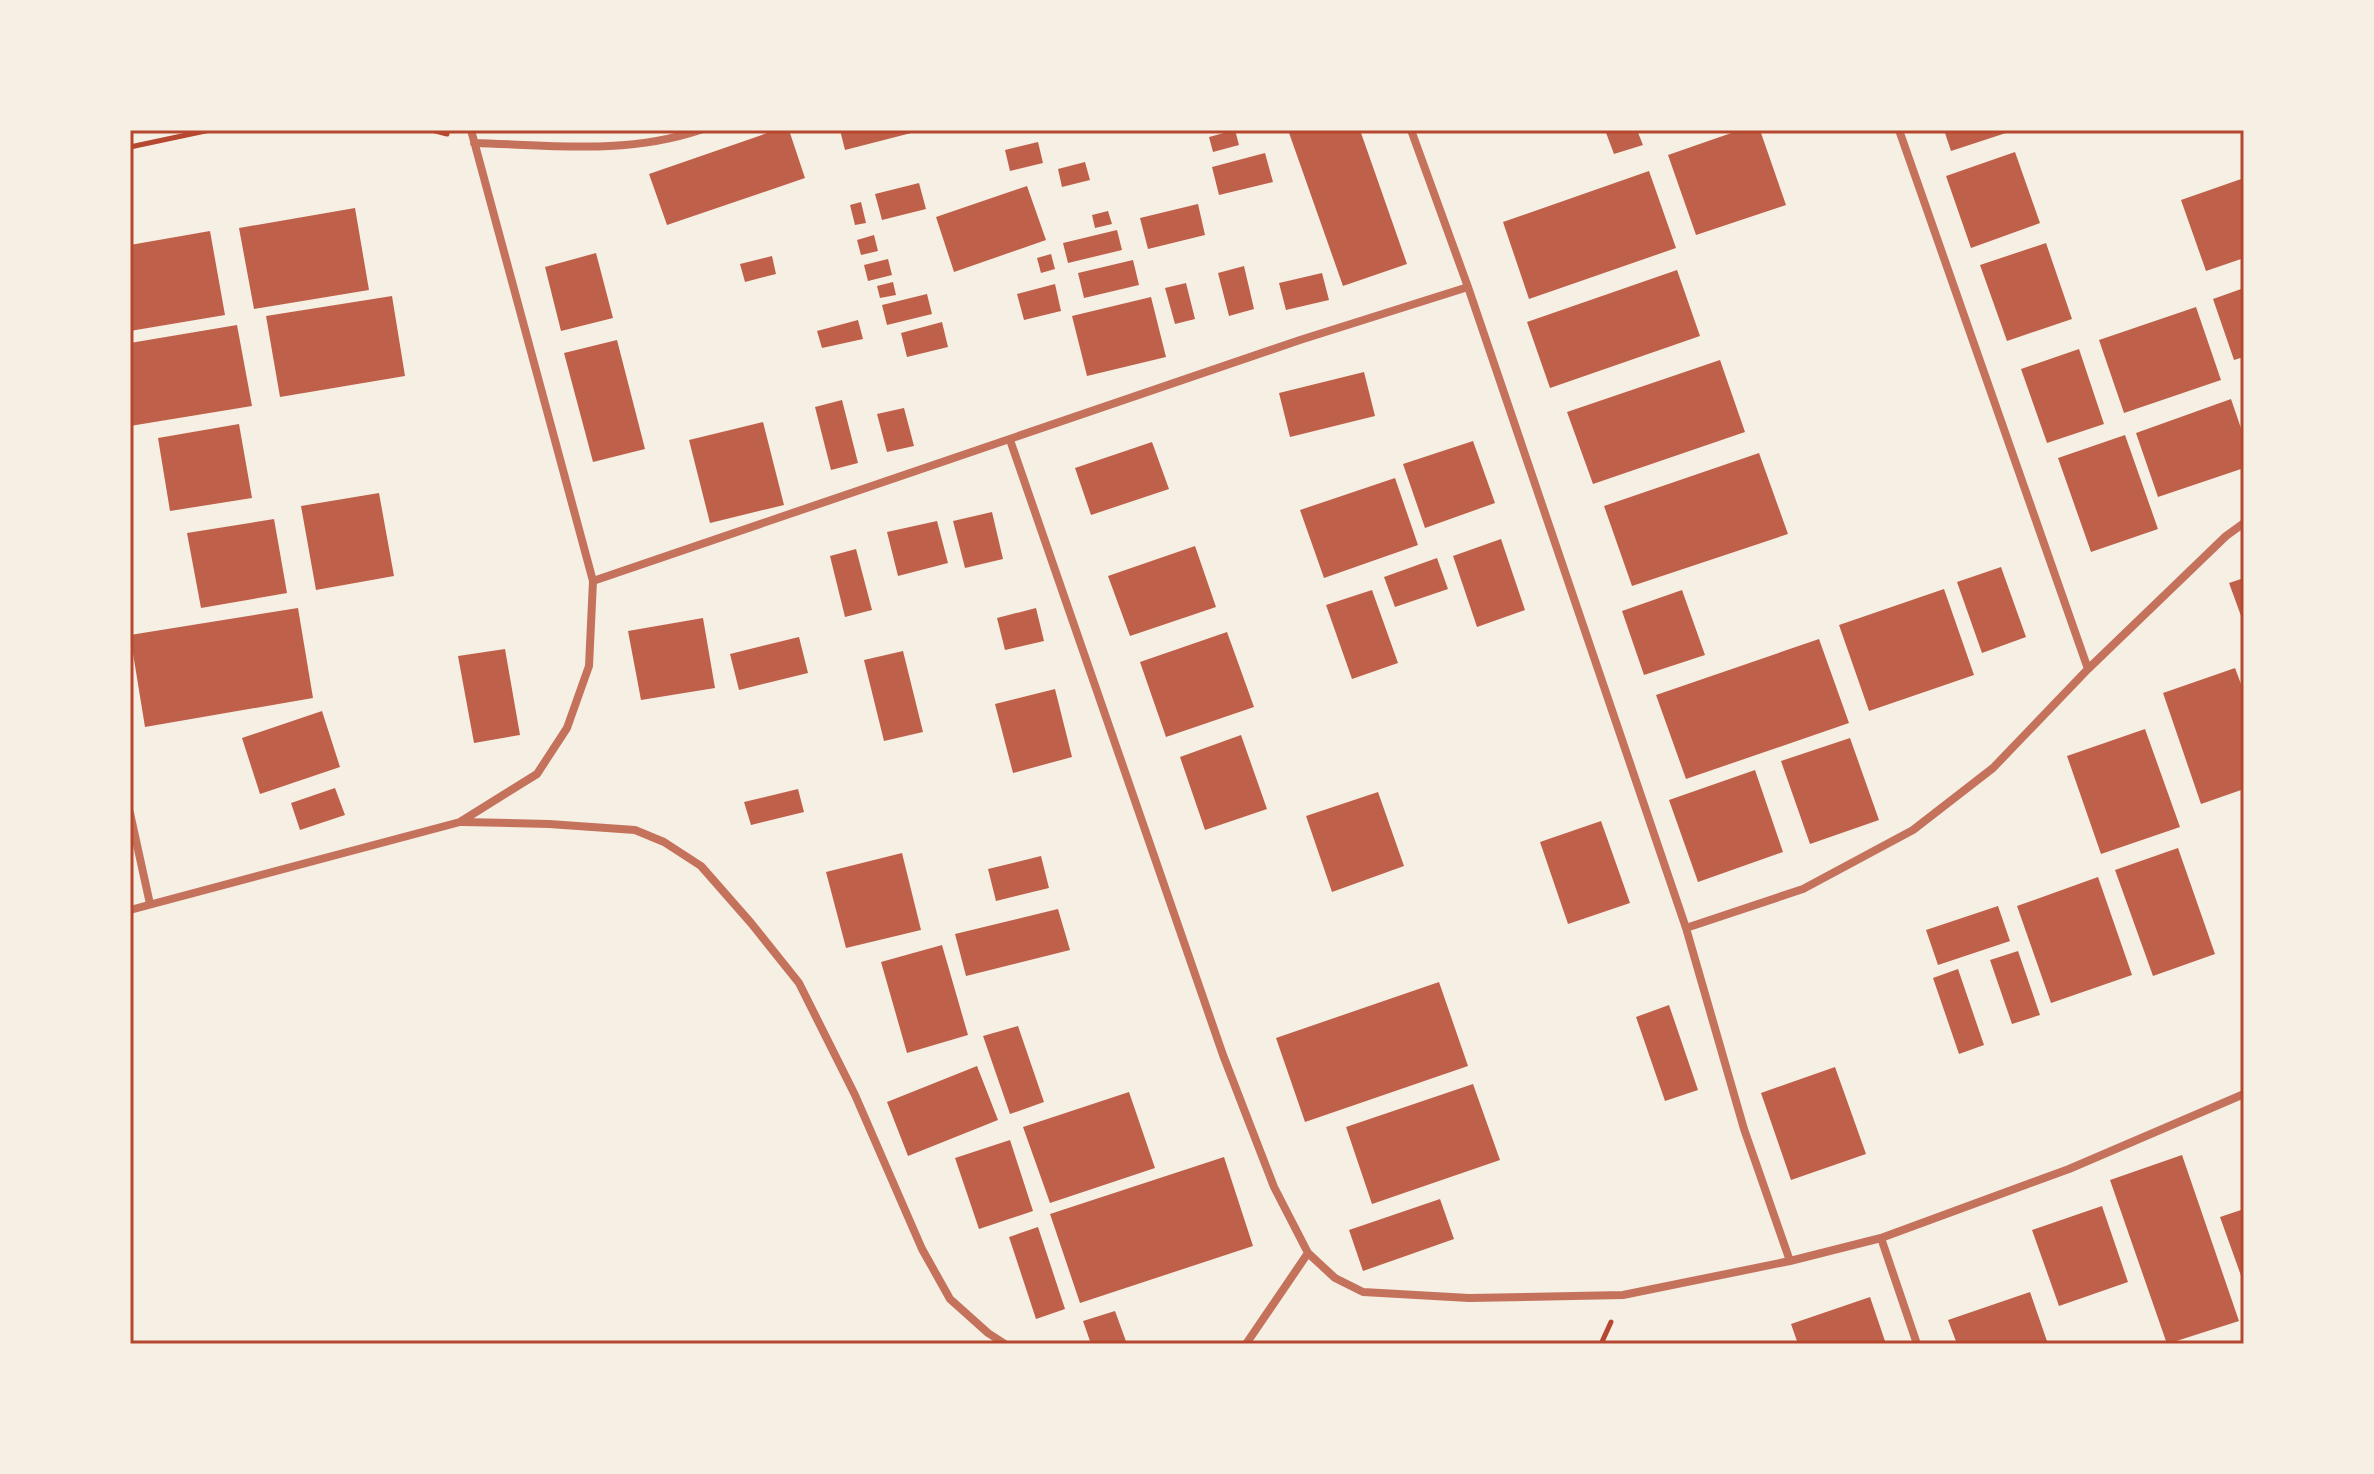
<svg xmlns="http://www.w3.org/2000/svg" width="2374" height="1474" font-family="'Source Serif 4',serif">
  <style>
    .building { fill: #bf614a }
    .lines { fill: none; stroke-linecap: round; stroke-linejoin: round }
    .path { stroke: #b5482f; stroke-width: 5 }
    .minor { stroke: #c5725c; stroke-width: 8 }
    .neatline { fill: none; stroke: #b5482f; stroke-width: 3 }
  </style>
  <rect width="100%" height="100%" fill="#f6efe4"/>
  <!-- building -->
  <path class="building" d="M776 130H789L805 178 667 225 649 174Z
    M840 130H919V131L845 150Z
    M1235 130 1239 145 1213 152 1209 137Z
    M1288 130H1360L1407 264 1343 286Z
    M1605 130H1637L1643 145 1614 154Z
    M1740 130H1760L1786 205 1696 235 1668 155Z
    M1944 130H2011L2012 131 1951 151Z
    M1038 142 1043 163 1010 171 1005 150Z
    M2015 152 2040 223 1971 248 1946 176Z
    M1265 153 1273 182 1219 195 1212 167Z
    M1085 162 1090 180 1062 187 1058 169Z
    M1649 171 1676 248 1529 299 1503 222Z
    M2244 178V258L2206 271 2181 200Z
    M919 183 926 209 882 220 875 194Z
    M1027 186 1046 240 954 272 936 217Z
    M861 202 866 223 855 225 850 205Z
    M1198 204 1205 235 1148 249 1140 218Z
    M355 208 369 290 254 309 239 228Z
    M1108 211 1112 224 1095 228 1092 215Z
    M1117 230 1122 250 1068 263 1063 243Z
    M210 231 225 315 130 331V245Z
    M874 235 878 251 861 255 857 240Z
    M2046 243 2072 319 2007 341 1980 265Z
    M596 253 613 318 561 331 545 267Z
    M1051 254 1055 269 1041 273 1037 258Z
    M772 256 776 274 745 282 740 264Z
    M888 259 892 275 868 281 864 265Z
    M1133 260 1139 285 1084 298 1078 273Z
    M1244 266 1254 309 1229 316 1218 273Z
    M1677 270 1700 336 1550 388 1527 322Z
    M1322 273 1329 300 1286 310 1279 283Z
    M893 282 896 295 880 298 877 286Z
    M1186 283 1195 319 1175 324 1165 288Z
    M1055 284 1061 311 1024 320 1017 294Z
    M2244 288V357L2234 360 2213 299Z
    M927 294 932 314 887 325 882 305Z
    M392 296 405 376 280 397 266 316Z
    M1151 297 1166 357 1087 376 1072 316Z
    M2196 307 2221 380 2124 413 2099 340Z
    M858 320 863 339 822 348 817 331Z
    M942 322 948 347 907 357 901 333Z
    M237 325 252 406 130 426V343Z
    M617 340 645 449 593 462 564 353Z
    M2079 349 2104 424 2047 443 2021 369Z
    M1720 360 1745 432 1593 484 1567 412Z
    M1364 372 1375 416 1290 437 1279 393Z
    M2231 399 2244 437V468L2158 497 2136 433Z
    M842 400 858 463 831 470 815 407Z
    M904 408 914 446 887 452 877 414Z
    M763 422 784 505 710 523 689 440Z
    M239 424 252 498 170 511 158 438Z
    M2125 435 2158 529 2091 552 2058 458Z
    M1473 441 1495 503 1425 528 1403 464Z
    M1152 442 1169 489 1091 515 1075 468Z
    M1759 453 1788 534 1632 586 1604 506Z
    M1395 478 1418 545 1324 578 1300 510Z
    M379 493 394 576 316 590 301 506Z
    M992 512 1003 559 965 568 953 521Z
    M274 519 287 593 201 608 187 533Z
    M937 521 948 563 898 576 887 532Z
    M1501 539 1525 610 1477 627 1453 556Z
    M1195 546 1216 607 1130 636 1108 576Z
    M856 549 872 610 845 617 830 556Z
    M1437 558 1448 589 1395 607 1384 577Z
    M2001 567 2026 637 1982 653 1957 582Z
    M2244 578V624L2229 583Z
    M1944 589 1974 675 1869 711 1839 625Z
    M1372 590 1398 663 1352 679 1326 605Z
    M1682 590 1705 655 1644 675 1622 611Z
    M298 608 313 698 145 727 130 635Z
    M1036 608 1044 641 1005 650 997 618Z
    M703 618 715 688 641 700 628 631Z
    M1227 632 1254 707 1166 737 1140 662Z
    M799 637 808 673 739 690 730 654Z
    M1819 639 1849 723 1686 779 1656 695Z
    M505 649 520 735 474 743 458 656Z
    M903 651 923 732 884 741 864 660Z
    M2235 668 2244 692V789L2201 804 2163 693Z
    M1055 689 1072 757 1013 773 995 704Z
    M322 711 340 767 260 794 242 738Z
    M2145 729 2180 827 2101 854 2067 756Z
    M1241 735 1267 809 1205 830 1180 757Z
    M1850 738 1879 820 1810 844 1781 761Z
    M1755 770 1783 852 1698 882 1669 800Z
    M335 788 345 815 300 830 291 803Z
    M798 789 804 812 751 825 744 802Z
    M1378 792 1404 866 1332 892 1306 816Z
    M1601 821 1630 903 1568 924 1540 842Z
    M2178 848 2215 954 2153 976 2115 870Z
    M902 853 921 930 846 948 826 872Z
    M1041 856 1049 888 996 901 988 869Z
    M2098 877 2132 975 2051 1003 2017 906Z
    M1998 906 2010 941 1938 965 1926 930Z
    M1058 909 1070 950 966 976 955 934Z
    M942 945 968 1035 907 1053 881 962Z
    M2018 951 2040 1015 2012 1024 1990 960Z
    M1958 969 1984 1045 1959 1054 1933 978Z
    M1439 982 1468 1066 1305 1122 1276 1038Z
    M1669 1005 1698 1090 1665 1101 1636 1017Z
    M1018 1026 1044 1102 1010 1114 983 1036Z
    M977 1066 998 1120 908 1156 887 1102Z
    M1835 1067 1866 1154 1791 1180 1761 1093Z
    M1473 1084 1500 1160 1372 1204 1346 1127Z
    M1129 1092 1155 1168 1050 1203 1023 1127Z
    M1010 1140 1033 1211 979 1229 955 1158Z
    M2182 1155 2239 1321 2167 1344 2110 1180Z
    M1224 1157 1253 1246 1080 1303 1050 1214Z
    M1440 1199 1454 1239 1363 1271 1349 1230Z
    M2102 1206 2128 1282 2059 1306 2032 1230Z
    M2244 1209V1284L2220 1217Z
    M1038 1227 1065 1309 1036 1319 1009 1237Z
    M2030 1292 2048 1344H1957L1948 1320Z
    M1870 1297 1886 1344H1798L1791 1324Z
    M1115 1311 1127 1344H1091L1083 1321Z"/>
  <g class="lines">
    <!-- path -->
    <path class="path" d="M432 130 447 134
      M130 147 210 130
      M1601 1344 1611 1322"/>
    <!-- minor -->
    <path class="minor" d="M1411 130 1468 287 1686 928 1744 1129 1790 1261
      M1899 130 2088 669
      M474 143C551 145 626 155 700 130
      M1010 440 1223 1055 1274 1187 1308 1253 1335 1278 1363 1292 1469 1298 1623 1295 1790 1261 1881 1238 2069 1169 2244 1094
      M593 581 1300 340 1468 287
      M130 813 150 904
      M462 822 549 824 635 830 664 842 701 866 751 923 799 983 855 1095 922 1249 950 1299 988 1333 1005 1344
      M130 910 460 822 537 774 567 728 589 666 593 581 471 130
      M1686 928 1803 889 1913 830 1993 768 2088 669 2226 536 2244 523
      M1881 1238 1917 1344
      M1246 1344 1308 1253"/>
  </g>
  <!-- border -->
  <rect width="2374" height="1474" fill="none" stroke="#f6efe4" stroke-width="264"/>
  <rect x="132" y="132" width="2110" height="1210" class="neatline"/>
</svg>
